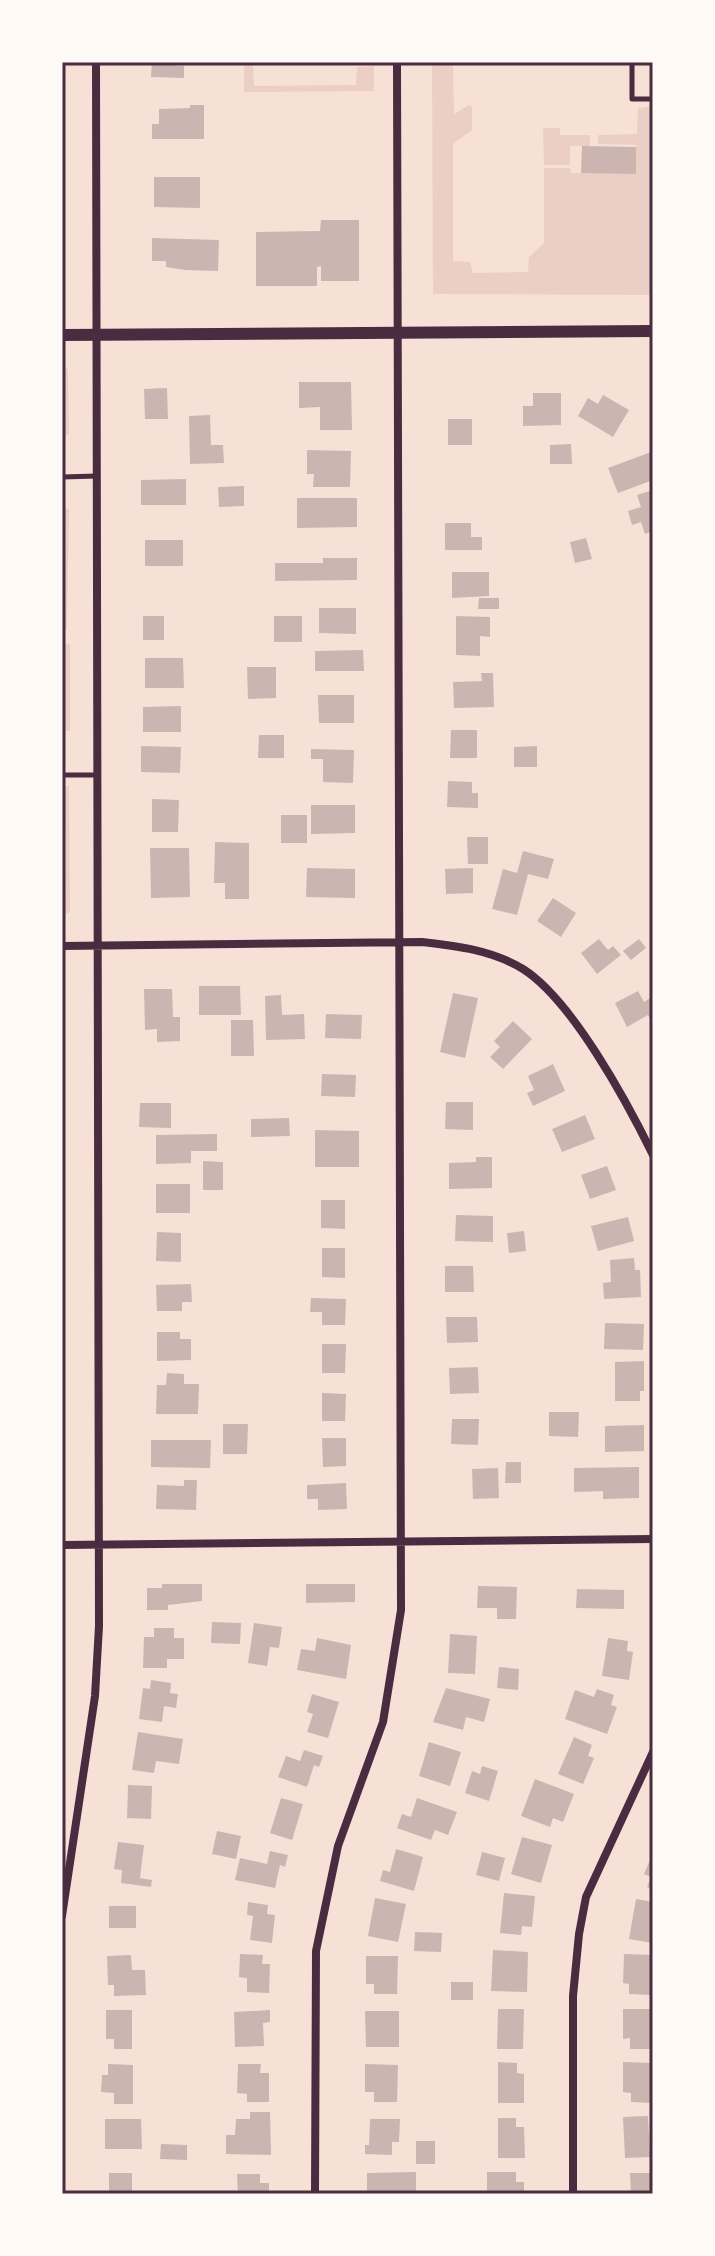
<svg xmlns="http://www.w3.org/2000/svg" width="715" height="2256" font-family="Commissioner,sans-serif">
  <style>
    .green { fill: #ebcfc5 }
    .building { fill: #ccb4b1 }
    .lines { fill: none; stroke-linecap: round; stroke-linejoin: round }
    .service { stroke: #4a2c40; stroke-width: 5 }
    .minor { stroke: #4a2c40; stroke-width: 8 }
    .secondary { stroke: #4a2c40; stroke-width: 12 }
    .neatline { fill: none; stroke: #4a2c40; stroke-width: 3 }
  </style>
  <rect width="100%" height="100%" fill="#f7e1d7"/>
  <!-- green -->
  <path class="green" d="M244 62H253L254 86 356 85 357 67 374 66V91L244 92Z
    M432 62H453L454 114 469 105 472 107V130L453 144V261L470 262 473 273 528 272 529 257 544 243V168H570L571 173H636V145L598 144V135L637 134 638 108 653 106V295L433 294Z
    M543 128H560V135H590V146H570V165H544Z
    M62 367 68 369 69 435 62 434Z
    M62 509H69L67 630H62Z
    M62 642 70 645V731H62Z
    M62 786H69L70 912 64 915Z"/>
  <!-- building -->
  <path class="building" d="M152 62H177V66H184V78L151 77Z
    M190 105H204V139H152V124H159V109L190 108Z
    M582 146 636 147V174L581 173Z
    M154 177H200V208L154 207Z
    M321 220H359V281H321V266L317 267V286H256V232L320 231Z
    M152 238 219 240 218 271 185 270 166 267V261H152Z
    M299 382H351L352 430H320V407L299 408Z
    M167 388 168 419H145L144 389Z
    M533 393H561V425L523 426V406H533Z
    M603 395 629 410 613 437 578 416 588 398 598 404Z
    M210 415 211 445H223L224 463 190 464 189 416Z
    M448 419H472V445H448Z
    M571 444 572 464H550V445Z
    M307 450 351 451 350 487H313L314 474H307Z
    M651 452 653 480 618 493 608 468Z
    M186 479V505H141V480Z
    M244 486V506L219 507 218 487Z
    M653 490V531L645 534 641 522 632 525 628 511 641 507 637 495Z
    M297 498H357V527L297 528Z
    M445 523H471V537H482V550H445Z
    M586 538 592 559 575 563 570 542Z
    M145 540H183V566H145Z
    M323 558H357V580L275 581V563H323Z
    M452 572H489V596L452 598Z
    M479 598H499V609H478Z
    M319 608H356V634L319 633Z
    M143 616H164V640H143Z
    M274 616H302V642H274Z
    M456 616 490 617V637L480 636V656L456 655Z
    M363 650 364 671H315V651Z
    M145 658H183L184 688H145Z
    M247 667H276V698L248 699Z
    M481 673H493L494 707 454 708 453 682 482 681Z
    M318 695H354V723H319Z
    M181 706V732H143V707Z
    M451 730H477V758H450Z
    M259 735H284V758H258Z
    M141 746 181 747 180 773 141 772Z
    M537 746V767H514V747Z
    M311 749 354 750 353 783 323 782V759H311Z
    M448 781 472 782V793H478V808L447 807Z
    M152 799 179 800 178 832H152Z
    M311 805H355V833L311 834Z
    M281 815H307V843H281Z
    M467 837H488V864H468Z
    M215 842 249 843V899H225V883H214Z
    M150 848H189L190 897 151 898Z
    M523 851 554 859 548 879 528 874 517 915 492 909 503 869 517 873Z
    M307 868 355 869V898L306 897Z
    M473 868V893L446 894 445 869Z
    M553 898 576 913 561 937 537 921Z
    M599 939 608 950 613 946 621 955 597 974 581 953Z
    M639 939 646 948 631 960 623 951Z
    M199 986H240L241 1015H199Z
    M144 989H172L173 1017H180V1041L157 1042V1029L145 1030Z
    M638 991 644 1002 653 996V1024L648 1015 627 1027 615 1003Z
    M453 993 478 998 465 1058 440 1052Z
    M281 995 282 1015 304 1014 305 1039 266 1040 265 996Z
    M326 1014 362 1015 361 1039 325 1038Z
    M231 1020H253L254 1056H231Z
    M513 1021 532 1039 503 1069 490 1057 500 1047 494 1041Z
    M553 1064 565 1091 533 1106 527 1093 534 1090 528 1076Z
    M322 1074 356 1075 355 1097 321 1096Z
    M446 1102H473V1130L445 1129Z
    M140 1103H171V1128L139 1127Z
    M585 1115 595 1139 562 1152 552 1129Z
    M289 1118 290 1136 251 1137V1119Z
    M315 1130 359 1131V1167H315Z
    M217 1134V1151H191V1163L156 1164V1135Z
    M476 1157H492V1188L449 1189V1163L476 1162Z
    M203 1161 223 1162V1190H203Z
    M607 1166 616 1190 590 1199 581 1175Z
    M156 1184H190V1213H156Z
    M321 1200H345V1229L321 1228Z
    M456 1215 493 1216V1242L455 1241Z
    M628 1217 634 1241 598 1251 591 1226Z
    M524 1231 526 1251 509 1253 507 1233Z
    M157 1232 181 1233V1262L156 1261Z
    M322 1248H345V1278L322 1277Z
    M634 1258 635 1270H640L641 1297 604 1299 603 1283 611 1282 610 1260Z
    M445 1266H473L474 1292H445Z
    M191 1284 192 1302H182V1311H157L156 1285Z
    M311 1298 346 1299 345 1325H322V1312H310Z
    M446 1317H477L478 1342 447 1343Z
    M605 1323 644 1324 643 1350 604 1349Z
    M157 1332H180V1339H191V1360L157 1361Z
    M322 1344H346L345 1373H322Z
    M644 1361V1391H640V1401H615V1362Z
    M478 1367 479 1393 450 1394 449 1368Z
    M167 1373 184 1374V1384H199L198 1414H156L157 1385H166Z
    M322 1393 346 1394 345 1421H322Z
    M549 1412H579L578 1437 549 1436Z
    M452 1419H479L478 1445 451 1444Z
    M223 1424H248L247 1454H223Z
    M644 1425V1451L605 1452V1426Z
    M322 1438H346V1466L323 1467Z
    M151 1440H211L210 1468 151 1467Z
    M506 1462H521V1483H505Z
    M639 1467V1498L603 1499V1491L574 1492V1468Z
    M498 1468 499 1498 473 1499 472 1469Z
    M184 1480H197L196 1510 156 1509 157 1485 184 1486Z
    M346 1483 347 1509 318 1510V1499H307V1485Z
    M162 1584H202V1601L168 1605V1610H147V1588H162Z
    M306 1584H355V1602L306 1603Z
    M478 1586 517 1587 516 1619H497V1608H477Z
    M577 1589 624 1590V1609L576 1608Z
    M212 1622 241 1623 240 1644 211 1643Z
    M254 1623 282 1627 279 1648 270 1647 267 1666 248 1663Z
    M154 1628H174V1638H184V1659H167V1668H143L144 1637H154Z
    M450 1634 477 1636 475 1674 448 1673Z
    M317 1638 351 1645 346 1679 297 1670 301 1649 315 1651Z
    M608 1638 628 1641 627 1651 633 1652 629 1680 602 1676Z
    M499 1667 519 1669 518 1690 497 1688Z
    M151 1680 171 1683 170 1693 178 1694 176 1708 164 1706 162 1722 139 1719 143 1688 150 1689Z
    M446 1688 490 1699 484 1722 466 1717 463 1730 433 1722Z
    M597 1689 614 1695 611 1705 617 1707 607 1734 565 1719 575 1690 594 1697Z
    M312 1694 339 1702 328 1738 307 1732 313 1714 307 1712Z
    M138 1732 183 1739 179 1764 156 1761 154 1773 132 1770Z
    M574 1737 592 1745 588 1756 594 1758 583 1784 558 1774Z
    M429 1742 461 1752 450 1786 419 1776Z
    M304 1750 323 1756 319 1767 314 1765 307 1787 278 1777 286 1756 300 1761Z
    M482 1766 498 1771 489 1801 465 1793 472 1771 480 1774Z
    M535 1779 574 1794 563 1822 553 1818 550 1827 521 1816Z
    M128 1785 152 1786 151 1819 127 1818Z
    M281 1798 303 1804 292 1840 270 1833Z
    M417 1798 457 1812 448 1835 435 1830 431 1840 397 1828 402 1814 411 1817Z
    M217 1831 241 1836 236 1859 212 1854Z
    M522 1837 552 1845 541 1883 511 1874Z
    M118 1842 144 1845 140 1878 152 1880 151 1887 121 1883 122 1870 114 1869Z
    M396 1849 423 1857 414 1891 380 1881 383 1870 390 1872Z
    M270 1851 288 1855 285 1867 280 1865 275 1888 235 1880 240 1858 267 1864Z
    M482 1852 505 1858 499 1881 476 1875Z
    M653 1853V1890L647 1887 651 1877 644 1874Z
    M504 1893 535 1896 532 1927 522 1926 521 1935 500 1933Z
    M375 1898 406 1904 398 1942 368 1936Z
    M636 1899 653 1902 652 1943 629 1939Z
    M248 1902 268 1905 267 1914 275 1915 272 1943 250 1940 253 1916 247 1915Z
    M109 1906H136V1928H109Z
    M415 1932 442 1933 441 1952 414 1951Z
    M493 1950 528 1952 527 1992 491 1991Z
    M240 1954 263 1955 262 1964H270L269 1993 247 1992V1978L239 1977Z
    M624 1954 651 1955 650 1995 629 1994V1984L623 1983Z
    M131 1955 132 1970H145L146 1995 114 1996V1985H108L107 1956Z
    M366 1956H398L397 1994H374V1984H366Z
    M451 1982H473V2000H451Z
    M498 2009H524L523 2049H497Z
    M623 2009H653L651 2049H630V2038L623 2039Z
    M106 2010H132V2049H114V2039H106Z
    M270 2010V2022L263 2023 264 2046 235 2047 234 2012Z
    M365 2011H399V2047H366Z
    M498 2062 517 2063V2073L524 2074V2103H498Z
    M623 2062 653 2063V2103L631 2102V2093L623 2092Z
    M108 2064 133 2065V2104H114V2093L101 2092 102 2075H108Z
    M238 2064H261L260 2073H269V2102H247V2094L237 2093Z
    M365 2064 398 2065 397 2102H374V2092H365Z
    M250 2112H270L271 2155 226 2154V2135H235L236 2119H250Z
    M648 2116 650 2157 625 2158 623 2117Z
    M498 2118H516V2127H524L525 2158H498Z
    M105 2119H141L142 2149H105Z
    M370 2119H400L399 2142H392V2155L365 2154V2145H369Z
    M416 2141H435V2164H416Z
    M161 2144 187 2145V2160L160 2159Z
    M416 2172V2194H367V2173Z
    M487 2172H516V2182H524V2194H487Z
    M109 2173H132V2194H109Z
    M630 2173H653V2194H631Z
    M237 2174H260V2183H269V2194H238Z"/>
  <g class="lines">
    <!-- service -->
    <path class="service" d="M632 62V99H653
      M62 477 97 476
      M62 775H97"/>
    <!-- minor -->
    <path class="minor" d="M62 946 422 942C457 946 492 950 523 969 572 1000 627 1102 653 1155
      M62 1545 653 1539
      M62 1916 95 1696 99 1626 96 62
      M315 2194 316 1951 338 1846 383 1722 401 1610 397 62
      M573 2194V1996L579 1934 586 1897 653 1752"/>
    <!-- secondary -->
    <path class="secondary" d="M62 335 653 331"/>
  </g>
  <!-- border -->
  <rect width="715" height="2256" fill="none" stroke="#fffaf5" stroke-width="128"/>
  <rect x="64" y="64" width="587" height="2128" class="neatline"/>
</svg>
